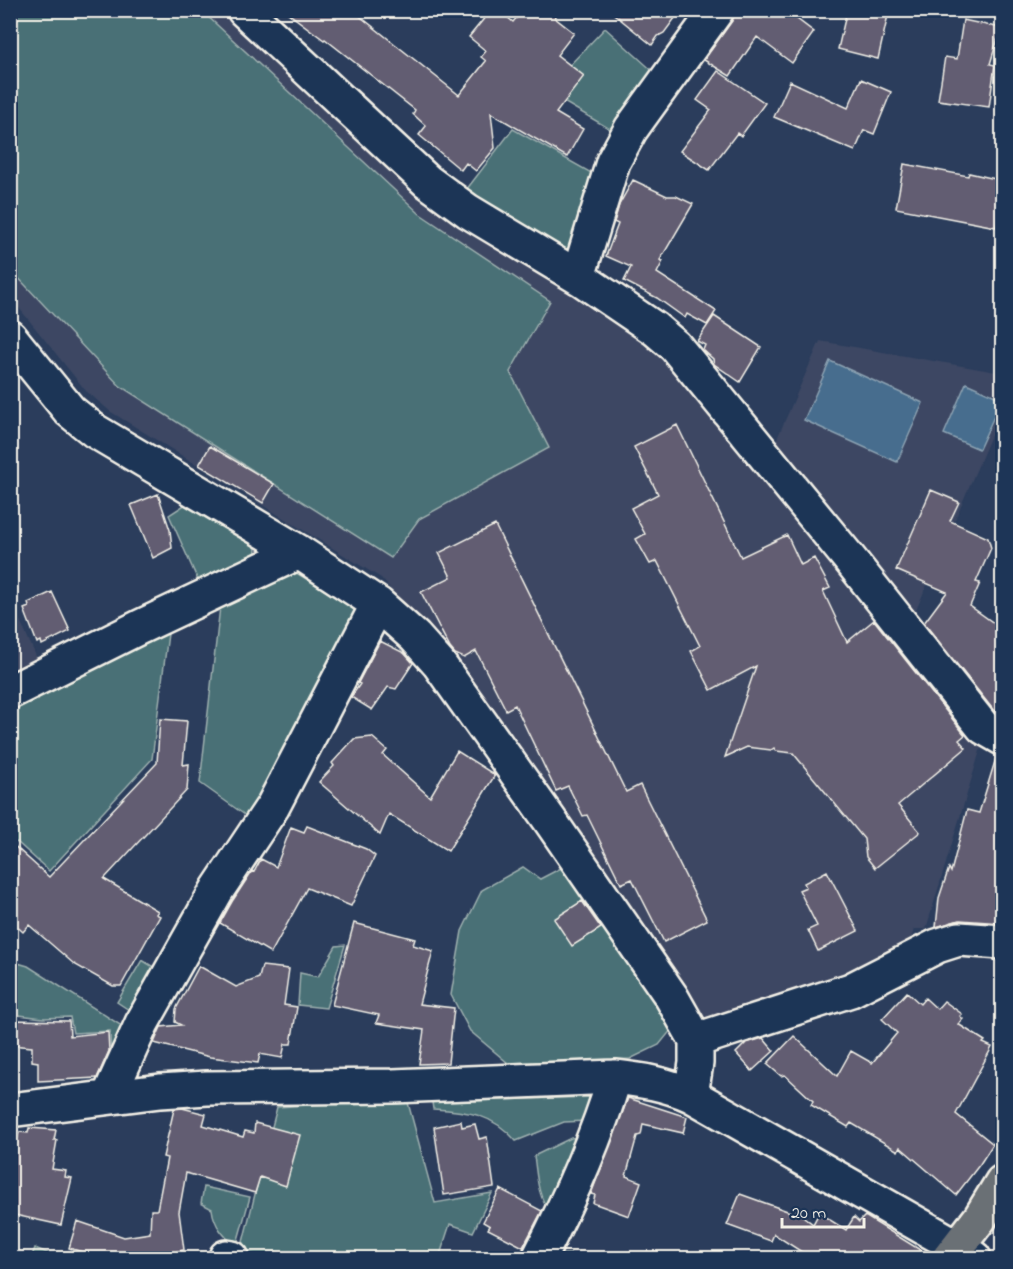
<svg xmlns="http://www.w3.org/2000/svg" width="1013" height="1269" font-family="'Indie Flower',sans-serif">
  <style>
    .built { fill: #3c4763 }
    .green { fill: #487076; stroke: #9eb0af; stroke-width: 1.5 }
    .water { fill: #466d8e; stroke: #8ca2b2; stroke-width: 1.5 }
    .building { fill: #625d72; stroke: #f4f1e8; stroke-width: 1.5 }
    .lines { fill: none; stroke-linecap: round; stroke-linejoin: round }
    .minor-casing { stroke: #f4f1e8; stroke-width: 38 }
    .major-casing { stroke: #f4f1e8; stroke-width: 38 }
    .minor { stroke: #1d3557; stroke-width: 33 }
    .major { stroke: #6b6f75; stroke-width: 33 }
  </style>
  <rect width="100%" height="100%" fill="#2b3d5c"/>
  <filter id="ink" filterUnits="userSpaceOnUse"><feTurbulence type="fractalNoise" baseFrequency=".0167" numOctaves="2"/><feDisplacementMap in="SourceGraphic" scale="12" xChannelSelector="R" yChannelSelector="G"/><feConvolveMatrix kernelMatrix="1 2 1 2 8 2 1 2 1" color-interpolation-filters="sRGB"/></filter>
  <g filter="url(#ink)">
    <!-- built -->
    <path class="built" d="M11 11H227L266 45 589 301 672 358 764 468 820 341 1002 373V410L911 622 983 741 926 929H914L907 953 824 988 703 1024 467 676 381 578 111 412 86 391 11 298Z
      M10 598 40 665 10 681Z"/>
    <!-- green -->
    <path class="green" d="M11 11H202L420 214 550 301 510 372 549 448 419 519 391 558 120 386 11 270Z
      M605 28 655 73 615 132 545 91Z
      M513 129 595 175 571 258 463 194Z
      M186 504 256 547 255 561 200 585 169 515Z
      M290 569 354 608 357 619 252 820 200 783 220 607Z
      M169 626 152 759 49 871 17 842 11 846V704Z
      M565 866 606 921 672 1029 659 1045 630 1059 508 1063 470 1031 451 995 462 931 482 890 523 867 540 879Z
      M345 945 326 1008 298 1005 300 973 318 977 336 946Z
      M142 960 160 971 135 1014 117 1002Z
      M11 961 28 966 125 1028 111 1070 110 1031 73 1033 70 1017 43 1018 11 1014Z
      M594 1097 586 1121 564 1122 516 1141C493 1114 468 1111 433 1109L432 1102Z
      M407 1099 435 1203 492 1193 473 1232 450 1224 439 1258H265L241 1250 277 1107Z
      M577 1137 583 1139 550 1212C537 1196 537 1175 534 1156L571 1138Z
      M204 1187 250 1197 236 1247C224 1236 214 1226 212 1209L201 1203Z
      M35 1248 60 1258H31Z
      M553 1254 644 1255 660 1258H550Z"/>
    <!-- water -->
    <path class="water" d="M830 361 923 403 897 462 804 420Z
      M966 383 1002 399 979 449 944 434Z"/>
    <!-- building -->
    <path class="building" d="M284 10H352L459 95 486 61 481 57 486 51 469 37 491 10H499L513 22 523 10H559L555 18 574 33 557 55 584 76 556 113 583 129 567 157 491 113 495 148 476 171 466 163 461 170 419 135 426 126 413 114 415 110 325 39 324 40Z
      M609 10H681L664 33 658 36 652 45Z
      M735 10H785L814 32 792 63 757 37 730 76 704 60 732 21Z
      M847 10H864L888 15 878 59 838 49Z
      M963 20 1001 28 990 64 995 65 989 107 938 100 945 57 957 59Z
      M718 71 765 103 741 136 737 133 709 170 680 151 711 110 697 100Z
      M861 79 891 92 874 134 864 130 855 151 774 117 790 81 848 108Z
      M904 164 968 176 969 173 1000 180 997 196 1001 198 996 227 896 208Z
      M633 180 667 196H676L693 204 660 260 663 261 657 273 716 311 707 325 687 314 685 318 657 298 624 281 631 267 606 256 618 224 614 222 619 205Z
      M714 316 761 347 740 382 714 364 713 359 703 350 705 345 697 341Z
      M677 425 741 557 787 535 801 565 814 558 830 588 823 591 847 642 874 620 965 735 959 740 966 748 898 805 920 832 875 868 866 857 864 839 793 753 776 751 774 748 771 750 747 747 725 757 756 666 711 690 691 651 700 646 657 561 650 564 636 539 645 534 631 508 658 494 634 447Z
      M210 446 274 484 263 503 199 465Z
      M931 490 959 502 950 521 988 538 991 548 976 582 980 583 970 606 1002 629V706L995 712 924 623 947 592 896 570Z
      M158 494 170 530 172 548 153 558 131 505Z
      M495 525 626 792 640 785 707 920 664 942 632 879 621 884 587 815 583 816 568 786 556 791 515 705 506 710 476 651 464 658 455 654 450 648 421 592 451 577 439 553Z
      M52 592 70 631 42 645 41 641 37 643 24 609 29 607 28 603Z
      M380 641 404 653 413 663 396 689 388 687 372 710 351 697 360 684 358 683Z
      M160 719 187 721 183 765 189 764 187 790 104 879 158 911 156 914 160 916 121 986H113L74 964 29 925 23 932 10 920V842L49 877 157 763Z
      M372 737 387 750 383 755 430 797 457 751 495 775 448 851 389 814 380 835 319 782 334 766 332 763 354 739Z
      M997 755 1002 757V923L960 920 936 927 939 898 949 868 951 872 967 810 979 813Z
      M307 826 366 849 375 856 351 906 307 888 271 953 220 923 233 900 252 871 254 872 261 859 276 867 291 827 304 832Z
      M827 871 858 931 818 951 808 930 817 926 799 890 806 887 804 883Z
      M582 901 601 928 572 946 554 919Z
      M354 923 415 939 413 945 433 951 419 1004 454 1008 448 1063 419 1064 424 1030 376 1023 379 1015 332 1005Z
      M199 966 236 987 259 978 262 966 289 969 284 1005 297 1007 291 1044H285L282 1058 260 1054 258 1063 210 1057 154 1043 161 1027 181 1025 175 1022 176 1009Z
      M907 992 920 1004 925 998 937 1009 944 1001 962 1014 960 1016 963 1019 958 1024 985 1041 983 1043 992 1047 956 1114 993 1144 980 1164 956 1195 900 1147 898 1151 851 1123 848 1127 811 1105 813 1101 785 1075 781 1076 767 1064 794 1036 837 1076 851 1051 872 1063 897 1033 882 1019Z
      M10 1020 69 1021 70 1036 108 1032 109 1051 97 1078 38 1081V1062L32 1061V1047L10 1045Z
      M763 1038 774 1051 752 1071 736 1053 746 1043Z
      M628 1098 687 1117 683 1133 643 1124 641 1135 637 1136 626 1176 641 1182 629 1216 593 1203 595 1195 591 1194Z
      M182 1108 206 1114 203 1125 243 1137 245 1131 254 1133 255 1123 300 1135 286 1186 260 1177 255 1193 186 1173 179 1212 184 1250 169 1253 170 1258H102L69 1248 77 1221 124 1237 150 1233 151 1210H157L167 1158 163 1157 174 1109Z
      M461 1121 462 1127 475 1124 479 1139 487 1137 494 1187 444 1195 434 1127Z
      M29 1128 56 1130 54 1140H57L52 1169 66 1171 65 1177 72 1178 61 1225 10 1214V1153L14 1152 19 1132 28 1133Z
      M500 1189 542 1211 523 1247 488 1229 490 1226 483 1222Z
      M740 1194 793 1213 795 1210 813 1224 819 1213 846 1230 854 1217 859 1222 865 1216 930 1256 931 1258H806L805 1254 774 1234 771 1241 727 1225Z"/>
    <g class="lines">
      <defs>
        <path id="minor" d="M244 10 427 181 468 211 583 280 655 329 675 346 848 557 983 727 1002 738
          M578 277 613 162 631 129 717 10
          M10 337 70 411 95 431 299 552 378 604 415 637 439 664 549 819 671 996 696 1040V1063L691 1095
          M10 692 140 627 299 552
          M696 1040 851 990 937 946 959 939 1002 942
          M109 1096 142 1023 217 890 273 806 378 604
          M10 1110 160 1091 207 1088 393 1086 615 1077C642 1080 666 1084 691 1095L958 1247 974 1258
          M226 1257 232 1258
          M539 1258C569 1200 596 1140 615 1077"/>
        <path id="major" d="M949 1258 980 1218 1002 1182"/>
      </defs>
      <!-- minor casing -->
      <use href="#minor" class="minor-casing"/>
      <!-- major casing -->
      <use href="#major" class="major-casing"/>
      <!-- minor -->
      <use href="#minor" class="minor"/>
      <!-- major -->
      <use href="#major" class="major"/>
    </g>
  </g>
  <!-- margin -->
  <rect width="1013" height="1269" fill="none" stroke="#1d3557" stroke-width="36"/>
  <rect x="18" y="18" width="977" height="1233" fill="none" stroke="#f4f1e8" stroke-width="2" filter="url(#ink)"/>
  <!-- scale -->
  <path d="M782 1218v9h82v-9" fill="none" stroke="#f4f1e8" stroke-width="3"/>
  <text x="791" y="1218" font-size="18" fill="#f4f1e8" stroke="#1d3557" stroke-width="4.5" paint-order="stroke">20 m</text>
</svg>
